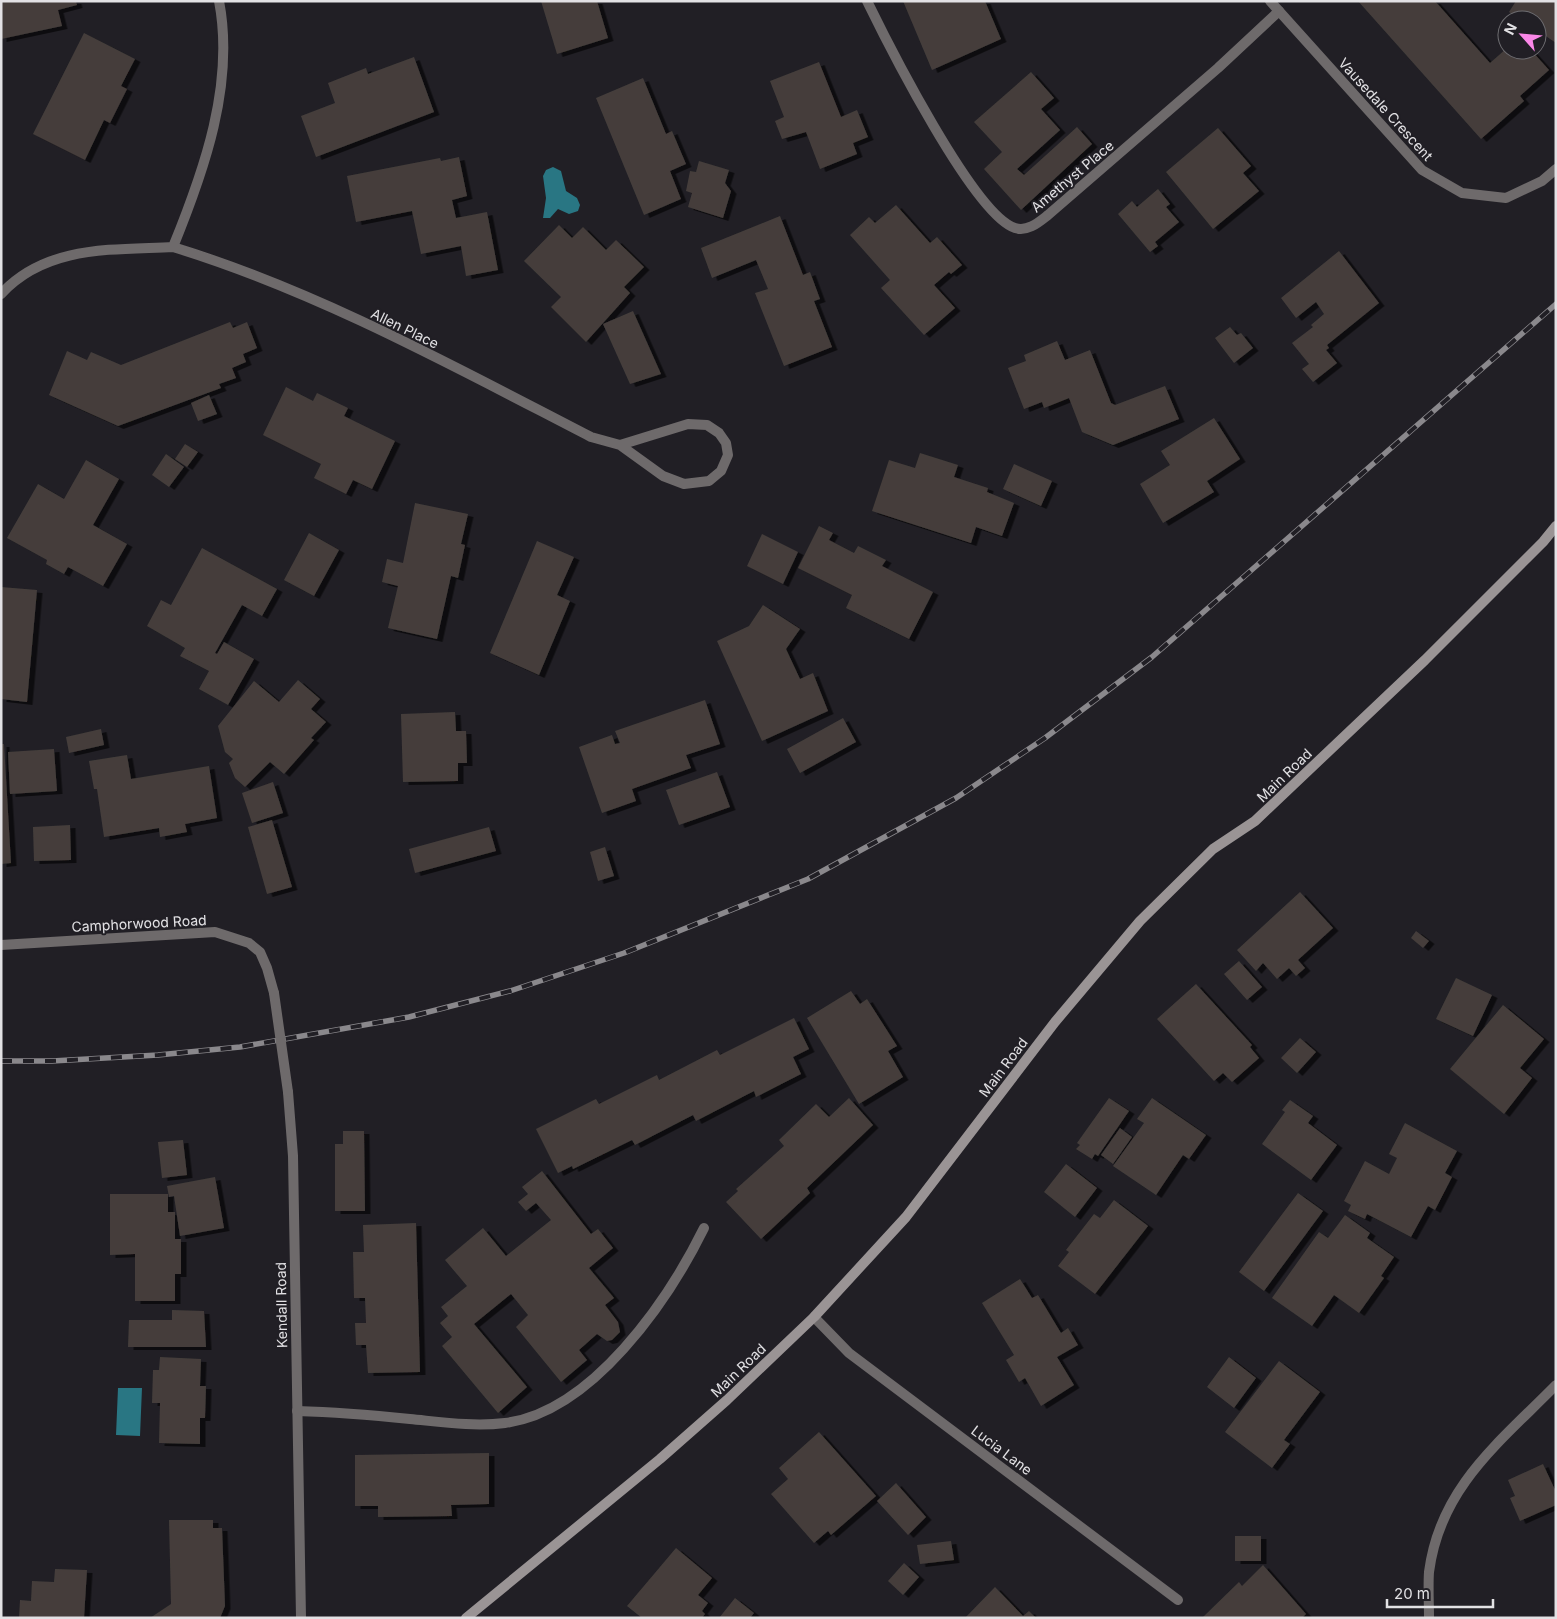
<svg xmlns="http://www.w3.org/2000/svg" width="1557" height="1619" font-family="Inter,sans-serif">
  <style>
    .water { fill: #297683 }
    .building { fill: #443e3b; filter: url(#shadow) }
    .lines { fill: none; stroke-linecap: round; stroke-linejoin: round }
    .service { stroke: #6e6a6b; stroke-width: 10 }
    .minor { stroke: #6e6a6b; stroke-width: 10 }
    .secondary { stroke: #9a9495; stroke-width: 10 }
    .rail-casing { stroke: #8a888c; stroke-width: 5.5 }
    .rail { stroke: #211f25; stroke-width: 4; stroke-dasharray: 11; stroke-linecap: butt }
    .minor-bridge { stroke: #6e6a6b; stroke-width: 10 }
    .labels { text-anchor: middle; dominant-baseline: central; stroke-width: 4; stroke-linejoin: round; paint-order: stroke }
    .street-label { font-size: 14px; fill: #e2e1e4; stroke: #211f25 }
  </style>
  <defs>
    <filter id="shadow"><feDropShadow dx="5.5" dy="3" stdDeviation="0" flood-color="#0009"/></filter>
  </defs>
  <rect width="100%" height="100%" fill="#211f25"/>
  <!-- water -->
  <path class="water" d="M553 167 561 171 566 191 577 198 580 205 578 211 569 214 558 209 550 218H543L546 198 543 176 546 170Z
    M118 1388H142L140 1436 116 1435Z"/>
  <!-- building -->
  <path class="building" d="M1 1H76L77 5 58 10 62 26 1 39Z
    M541 1H597L608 38 557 54Z
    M903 1H985L1001 39 932 70Z
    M1358 1H1435L1490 63 1507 48V50H1531L1549 70 1520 96 1524 101 1481 139Z
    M1516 1H1556V43L1537 30V20H1521L1509 12Z
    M84 33 135 59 121 86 127 89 110 123 104 120 85 160 33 134Z
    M414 57 434 112 316 157 301 116 335 103 328 83 366 68 368 74Z
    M819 62 841 117 857 110 868 137 853 143 857 154 820 169 806 132 782 139 775 121 784 117 770 81Z
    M1031 72 1054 98 1041 109 1060 130 1017 169 1024 175 1077 127 1092 144 1021 210 984 169 1002 152 974 122Z
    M643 78 666 134 672 131 686 164 670 171 681 199 644 215 596 98Z
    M1218 128 1251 166 1243 173 1259 191 1213 229 1166 172Z
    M459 157 467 196 452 200 456 218 487 212 498 270 466 276 461 246 421 254 412 211 356 222 347 176 440 158 441 161Z
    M699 161 729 170 725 183 731 191 723 218 688 207 692 193 686 191 690 171 696 172Z
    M1158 189 1170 204 1166 207 1179 222 1155 242 1158 246 1150 252 1118 214 1132 201 1137 207Z
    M896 205 930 243 937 237 962 265 951 274 949 272 934 285 955 308 924 335 881 288 890 280 850 235 869 217 875 223Z
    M780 216 803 275 810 272 820 299 814 301 832 347 784 366 755 293 768 289 756 260 712 278 701 248Z
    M559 225 572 238 583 227 606 250 616 240 644 267 624 287 630 293 586 342 551 307 561 297 524 261Z
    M1339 251 1379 303 1327 345 1329 348 1326 350 1337 363 1313 382 1302 369 1309 364 1292 343 1313 327 1311 325 1324 314 1316 302 1296 318 1281 298Z
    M633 311 661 374 630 384 603 324Z
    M230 322 233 328 247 322 257 348 243 354 246 362 232 368 236 378 219 384 221 388 118 426 49 395 67 351 87 360 91 352 121 365Z
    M1230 327 1237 335 1241 333 1253 348 1234 363 1215 338Z
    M1057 341 1065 360 1090 350 1111 403 1115 405 1165 386 1179 419 1113 445 1082 432 1069 398 1044 408 1042 402 1024 409 1008 368 1026 361 1024 355Z
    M286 387 313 401 317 393 348 408 344 416 395 441 372 489 353 480 346 494 314 478 321 464 263 435Z
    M209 395 217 414 198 421 191 403Z
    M1214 418 1240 459 1207 481 1214 492 1163 523 1140 484 1170 465 1161 451Z
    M185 444 198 452 187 467 175 459Z
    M920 453 958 465 954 477 988 488 987 492 1014 503 1002 536 976 527 971 543 872 511 889 460 915 468Z
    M166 454 184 467 169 487 152 475Z
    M86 460 119 479 93 525 127 544 103 586 68 567 64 574 46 564 47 560 7 538 38 484 64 499Z
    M1014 464 1052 481 1041 506 1003 489Z
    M415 503 468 514 461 544 465 545 458 578 451 576 437 639 388 628 398 586 382 582 387 559 403 563Z
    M819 526 833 533 829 540 854 553 858 546 886 560 882 566 933 592 909 639 846 608 852 595 798 568Z
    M309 533 339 550 314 596 284 580Z
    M762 534 798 552 783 584 747 566Z
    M537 541 574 557 557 595 570 601 539 675 490 653Z
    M202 548 277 589 262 616 242 605 215 653 217 654 224 642 254 659 228 705 199 689 209 671 180 656 185 648 147 626 161 600 171 605Z
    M1 587 37 590 27 702 1 699Z
    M763 605 800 629 786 649 800 679 813 673 828 711 762 741 717 641 749 626Z
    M298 680 320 699 311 709 326 722 311 738 314 740 284 774 270 762 245 787 235 778 229 763 233 759 225 752 218 726 254 681 279 702Z
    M705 700 720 744 686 755 691 768 632 789 636 801 602 813 579 747 612 735 615 744 620 743 615 731Z
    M455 712 456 731H466L467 763H458V781L403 782 401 714Z
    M843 718 856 742 800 773 787 749Z
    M101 729 104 745 69 753 66 737Z
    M1 744H4L11 863 1 864Z
    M54 749 57 791 10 794 8 752Z
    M127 755 131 779 209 766 217 818 185 824 187 832 160 837 159 828 104 837 97 789H94L89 761Z
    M717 772 730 807 679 825 666 790Z
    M273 782 283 813 252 823 242 793Z
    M272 820 292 887 267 894 248 827Z
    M70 825 71 860 34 861 33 827Z
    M489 827 496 851 415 873 409 849Z
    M605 847 614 876 598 881 590 852Z
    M1300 892 1333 928 1298 960 1305 968 1296 976 1289 968 1277 979 1263 963 1256 971 1237 950Z
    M1416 931 1429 941 1423 948 1411 938Z
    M1239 961 1262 987 1247 1000 1224 974Z
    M1456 978 1492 995 1473 1036 1436 1019Z
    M1196 984 1252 1045 1250 1047 1259 1058 1232 1082 1223 1073 1214 1081 1157 1019Z
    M851 991 860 1004 867 999 897 1046 888 1051 903 1077 859 1104 807 1018Z
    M1503 1005 1544 1039 1520 1068 1532 1078 1504 1114 1450 1069Z
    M794 1018 809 1049 793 1057 801 1074 756 1097 754 1091 696 1121 693 1115 635 1145 632 1140 573 1169 572 1166 558 1173 536 1129 596 1099 599 1104 657 1075 659 1080 717 1050 720 1055Z
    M1300 1038 1316 1052 1297 1073 1281 1058Z
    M849 1098 873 1125 807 1188 810 1193 761 1239 726 1202 738 1191 736 1189 784 1146 779 1140 816 1104 829 1117Z
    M1109 1098 1129 1111 1098 1156 1095 1154 1092 1159 1076 1149 1080 1145 1077 1143Z
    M1152 1098 1206 1135 1189 1159 1183 1155 1156 1195 1113 1166 1144 1123 1137 1119Z
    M1290 1100 1313 1116 1308 1123 1337 1145 1311 1180 1262 1144 1285 1112 1282 1110Z
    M1405 1123 1457 1151 1445 1173 1452 1177 1435 1210 1428 1206 1411 1237 1367 1214 1365 1219 1348 1211 1351 1205 1344 1201 1365 1161 1389 1174 1397 1158 1389 1154Z
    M1120 1128 1132 1137 1113 1164 1101 1155Z
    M343 1131H364L365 1211H335V1144H343Z
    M183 1140 187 1175 162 1178 158 1142Z
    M1066 1164 1097 1188 1075 1217 1044 1192Z
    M542 1171 591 1234 598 1229 613 1248 589 1268 614 1298 605 1305 618 1322 620 1332 612 1340 607 1341 597 1334 579 1350 587 1360 561 1382 516 1327 528 1315 511 1294 474 1324 527 1387 498 1413 442 1346 452 1337 440 1323 448 1316 441 1307 467 1286 445 1260 483 1228 506 1256 551 1220 536 1203 526 1211 518 1202 528 1194 522 1187Z
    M215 1177 224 1228 180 1236 174 1196 169 1197 167 1186Z
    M1298 1193 1323 1211 1264 1291 1239 1272Z
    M110 1194H168V1212H175V1239H181V1274H175V1301H135V1254L110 1255Z
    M1114 1200 1148 1226 1095 1294 1058 1266 1069 1252 1066 1250 1094 1214 1100 1218Z
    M1345 1215 1370 1233 1367 1238 1394 1257 1381 1276 1384 1278 1359 1313 1334 1295 1312 1326 1272 1298 1319 1232 1328 1238Z
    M416 1223 420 1372 368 1373 366 1345H356L355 1323H366L365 1298H354L353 1252H364L363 1225Z
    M1020 1279 1032 1298 1038 1295 1061 1333 1068 1328 1078 1345 1057 1357 1074 1385 1041 1406 1025 1378 1019 1382 1006 1360 1014 1355 982 1303Z
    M172 1310 204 1311 206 1347H128L129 1320H172Z
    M160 1357 201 1359 200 1386H206L205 1418H200V1444L159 1443 160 1403H152L153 1370H159Z
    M1229 1357 1256 1378 1234 1408 1207 1387Z
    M1279 1361 1320 1392 1284 1440 1290 1444 1272 1468 1225 1432Z
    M819 1432 876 1496 831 1535 828 1531 814 1543 771 1494 788 1479 779 1468Z
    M489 1453V1504L451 1505 452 1516 378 1517V1506H355V1455Z
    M1543 1464 1556 1492V1505L1520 1521 1510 1498 1515 1496 1508 1480Z
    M896 1483 926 1517 908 1535 877 1501Z
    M169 1520H213V1528H222L225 1606 220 1618H150L171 1604Z
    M1235 1536H1261V1561H1235Z
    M951 1541 954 1560 920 1564 917 1545Z
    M676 1548 712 1578 698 1595 708 1603 702 1611 705 1614 702 1618H642L627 1606Z
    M904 1563 919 1577 903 1595 888 1581Z
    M1263 1565 1306 1614 1302 1618H1202L1239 1582 1242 1586Z
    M55 1569 87 1570 84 1618H19L20 1600 31 1601 32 1581 54 1582Z
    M995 1587 1023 1616 1029 1611 1036 1618H965Z
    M735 1598 754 1613 750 1618H719Z"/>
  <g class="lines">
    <!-- service -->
    <path class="service" d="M867 1C888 44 974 215 1015 228 1028 232 1039 222 1048 215L1218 68 1279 11
      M297 1411C335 1412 372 1415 410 1419 441 1422 474 1427 505 1423 592 1412 668 1301 704 1228"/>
    <!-- minor -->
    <path class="minor" d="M1270 1 1422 170 1462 193 1506 198 1542 181 1556 169
      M173 247C317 291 457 368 591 437L620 445 688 424 707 425 719 433 726 443 728 455 721 471 709 481 684 484 663 476 620 445
      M1 294C46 245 112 250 173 247 204 171 235 84 219 1
      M1 945 215 932 249 943 260 952 267 968 274 993
      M288 1092 293 1156 301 1618
      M814 1317 849 1353 1178 1600
      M1429 1618C1429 1603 1428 1586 1429 1572 1440 1487 1500 1442 1556 1385"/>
    <!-- secondary -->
    <path class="secondary" d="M466 1618 660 1459 727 1400 814 1317 906 1217 1055 1022 1140 921 1213 849 1255 821 1425 660 1543 542 1556 526"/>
    <defs>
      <path id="rail" d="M1 1061H52L158 1055 240 1047 409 1017 510 991 624 953 808 879 956 798 1045 738 1152 657 1556 304"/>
    </defs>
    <!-- rail casing -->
    <use href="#rail" class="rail-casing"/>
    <!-- rail -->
    <use href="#rail" class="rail"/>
    <!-- minor-bridge -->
    <path class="minor-bridge" d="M274 993 288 1092"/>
  </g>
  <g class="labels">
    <!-- street labels -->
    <g class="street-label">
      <text transform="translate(1386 109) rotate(48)">Vausedale Crescent</text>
      <text transform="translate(1072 176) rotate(-40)">Amethyst Place</text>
      <text transform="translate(405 328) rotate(26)">Allen Place</text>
      <text transform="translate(1284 775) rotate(-44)">Main Road</text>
      <text transform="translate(139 923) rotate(-3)">Camphorwood Road</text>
      <text transform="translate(1003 1067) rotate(-53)">Main Road</text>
      <text transform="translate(281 1305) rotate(-91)">Kendall Road</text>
      <text transform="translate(738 1370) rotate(-44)">Main Road</text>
      <text transform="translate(1002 1450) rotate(37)">Lucia Lane</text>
    </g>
  </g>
  <!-- border -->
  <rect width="1557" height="1619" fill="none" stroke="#e2e1e4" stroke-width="5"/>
  <!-- north arrow -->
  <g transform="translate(1522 35) rotate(297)"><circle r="24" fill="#211f25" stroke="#6e6d71"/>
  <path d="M0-4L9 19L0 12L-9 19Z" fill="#fa87e7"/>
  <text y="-8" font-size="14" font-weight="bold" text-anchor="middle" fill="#e2e1e4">N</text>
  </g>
  <!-- scale -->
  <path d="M1387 1599v8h106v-8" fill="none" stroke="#e2e1e4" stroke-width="2.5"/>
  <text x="1394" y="1599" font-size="15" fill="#e2e1e4" stroke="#211f25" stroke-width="4" paint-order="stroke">20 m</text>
</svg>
